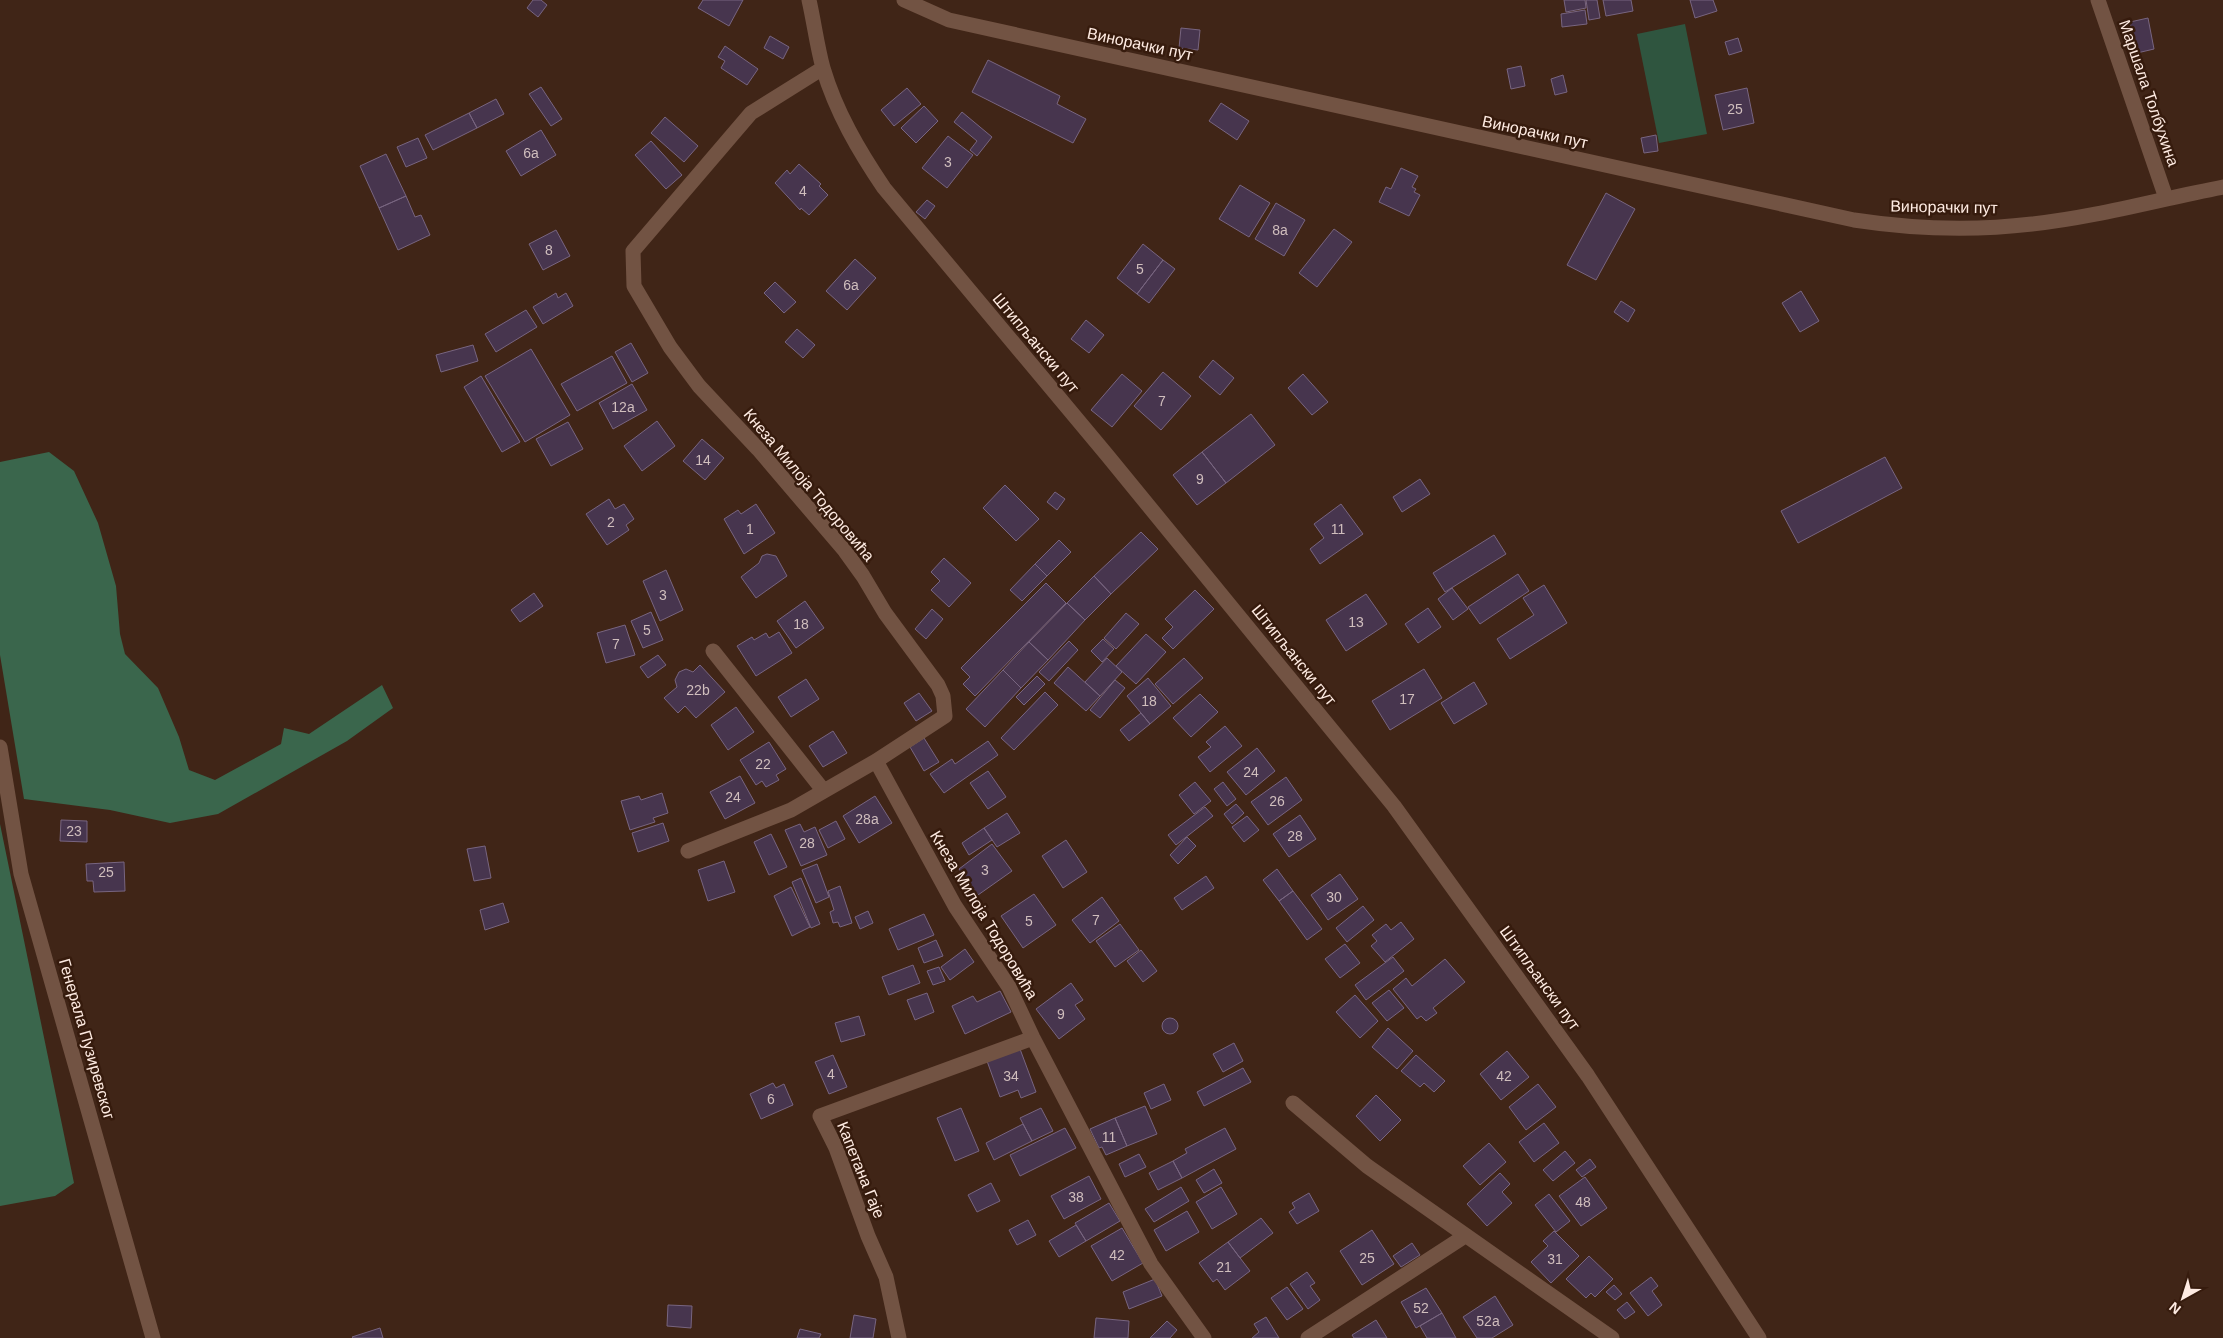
<svg xmlns="http://www.w3.org/2000/svg" width="2223" height="1338" font-family="Arial,sans-serif">
  <style>
    .green { fill: #2f553f }
    .forest { fill: #3a664c }
    .building { fill: #47354e; stroke: #786580 }
    .lines { fill: none; stroke-linecap: round; stroke-linejoin: round }
    .minor { stroke: #725343; stroke-width: 15 }
    .labels { text-anchor: middle; dominant-baseline: central; stroke-width: 5; stroke-linejoin: round; paint-order: stroke }
    .number-label { font-size: 14px; fill: #d0bebd }
    .street-label { font-size: 16px; fill: #feebe2; stroke: #361b0d }
  </style>
  <rect width="100%" height="100%" fill="#402517"/>
  <!-- green -->
  <path class="green" d="M1685 24 1707 134 1659 143 1637 34Z"/>
  <!-- forest -->
  <path class="forest" d="M49 452 74 471 98 523 116 586 120 634 125 654 158 688 179 737 189 770 215 780 281 744 284 728 309 734 382 685 393 708 347 741 218 814 170 823 110 810 24 799 0 655V462Z
    M0 824 74 1183 55 1196 0 1206Z"/>
  <!-- building -->
  <path class="building" d="M533 0H541L547 5 538 17 527 8Z
    M703 0H743L729 26 698 8Z
    M1564 0H1585L1586 8 1566 12Z
    M1586 0H1597L1600 18 1589 20Z
    M1603 0H1631L1633 11 1606 16Z
    M1690 0H1713L1717 11 1695 18Z
    M1585 10 1587 24 1562 27 1561 14Z
    M2148 18 2154 49 2137 53 2130 22Z
    M1181 28 1200 30 1198 50 1179 48Z
    M770 36 789 47 783 59 764 48Z
    M1738 38 1742 51 1729 55 1725 42Z
    M725 46 758 69 747 85 721 68 725 61 718 57Z
    M988 60 1060 96 1057 104 1086 119 1073 143 972 92Z
    M1521 66 1525 86 1511 89 1507 69Z
    M1563 75 1567 92 1555 95 1551 79Z
    M541 87 562 119 551 126 529 94Z
    M907 88 921 104 894 126 881 110Z
    M1747 88 1754 123 1723 130 1715 95Z
    M496 99 504 114 477 128 469 113Z
    M1221 103 1249 121 1237 140 1209 121Z
    M924 106 938 121 916 143 901 128Z
    M962 112 992 137 977 156 970 150 977 141 954 122Z
    M469 113 477 128 433 150 425 135Z
    M665 117 698 146 684 162 651 133Z
    M541 130 556 155 521 176 506 151Z
    M1656 135 1658 151 1644 153 1641 138Z
    M948 136 973 155 947 188 922 168Z
    M418 138 427 158 406 167 397 147Z
    M651 141 682 175 666 189 635 155Z
    M386 154 406 196 379 208 360 166Z
    M799 164 821 184 819 186 828 195 809 215 801 208 800 210 775 183 787 170 790 174Z
    M1401 168 1418 176 1412 187 1416 189 1414 192 1420 195 1409 216 1379 202 1386 187 1391 189Z
    M1240 185 1270 203 1249 237 1219 219Z
    M1606 193 1635 209 1596 280 1567 265Z
    M406 196 415 217 421 215 430 235 398 250 379 208Z
    M927 200 935 206 925 219 916 212Z
    M1276 203 1305 220 1284 256 1255 239Z
    M1334 229 1352 242 1317 287 1299 273Z
    M556 230 570 256 543 270 529 244Z
    M1143 244 1163 260 1137 294 1117 278Z
    M855 259 876 278 847 310 826 291Z
    M1163 260 1175 269 1149 303 1137 294Z
    M775 282 796 302 784 313 764 293Z
    M1801 291 1819 321 1800 332 1782 303Z
    M556 293 558 298 566 293 573 306 543 324 533 307Z
    M1621 301 1635 310 1628 322 1614 312Z
    M526 310 537 327 496 352 485 334Z
    M1086 320 1104 335 1089 353 1071 339Z
    M797 329 815 345 803 358 785 342Z
    M631 343 648 373 632 382 615 352Z
    M473 345 478 361 441 372 436 355Z
    M531 349 570 415 525 442 485 376Z
    M612 356 627 383 577 411 561 384Z
    M1213 360 1234 378 1220 395 1199 377Z
    M1163 372 1191 396 1161 430 1134 406Z
    M1122 374 1142 391 1112 427 1091 410Z
    M1303 374 1328 402 1312 415 1288 388Z
    M481 376 520 442 502 452 464 387Z
    M632 384 647 410 613 429 599 403Z
    M1251 414 1275 445 1226 483 1202 452Z
    M657 421 675 446 642 471 624 446Z
    M568 422 583 449 551 466 536 439Z
    M702 439 724 458 705 480 683 461Z
    M1202 452 1226 483 1197 505 1173 475Z
    M1885 457 1902 488 1798 543 1781 511Z
    M1420 479 1430 494 1402 512 1393 497Z
    M1005 485 1039 519 1016 541 983 508Z
    M1055 492 1065 499 1057 510 1047 502Z
    M609 499 615 509 624 504 634 519 626 525 629 530 607 545 586 514Z
    M756 504 775 533 744 554 724 519 738 510 741 514Z
    M1341 504 1363 534 1320 564 1310 549 1324 538 1314 524Z
    M1141 532 1158 549 1111 594 1094 576Z
    M1494 535 1506 554 1445 592 1433 573Z
    M1059 540 1071 552 1047 576 1035 564Z
    M767 554 776 556 787 576 756 598 741 577 759 563 762 556Z
    M944 558 971 583 949 607 931 590 940 581 931 572Z
    M1035 564 1047 576 1022 601 1010 590Z
    M666 570 683 610 660 621 643 581Z
    M1518 574 1529 591 1480 624 1468 607Z
    M1094 576 1111 594 1085 620 1067 603Z
    M1046 583 1066 603 975 696 963 684 970 677 961 668Z
    M1544 585 1567 623 1510 659 1497 639 1534 615 1523 598Z
    M1452 588 1468 609 1453 620 1438 599Z
    M1195 590 1214 609 1173 649 1162 638 1173 627 1165 619Z
    M534 593 543 606 520 622 511 610Z
    M1366 594 1387 624 1346 651 1326 620Z
    M805 601 824 628 796 648 777 621Z
    M1067 603 1085 620 1048 660 1029 642Z
    M1428 608 1441 627 1418 643 1405 624Z
    M932 609 943 619 926 639 915 629Z
    M651 612 663 640 643 648 631 621Z
    M1126 613 1139 624 1116 649 1104 638Z
    M625 625 635 655 606 663 597 633Z
    M779 632 792 653 756 676 737 646 752 637 754 640 766 633 769 638Z
    M1146 634 1166 652 1136 684 1116 666Z
    M1103 639 1114 649 1102 662 1091 651Z
    M1069 641 1078 650 1049 681 1039 672Z
    M1029 642 1048 660 1021 688 1003 670Z
    M658 655 666 665 648 678 640 667Z
    M1107 658 1122 672 1100 696 1085 682Z
    M1184 658 1203 678 1173 704 1155 684Z
    M700 665 725 692 696 718 685 706 678 713 664 698 677 687 675 680 679 672 686 669 693 672Z
    M1068 667 1100 696 1086 711 1054 683Z
    M1424 669 1442 698 1390 730 1372 701Z
    M1003 670 1021 688 985 727 966 709Z
    M1037 676 1045 684 1024 705 1016 697Z
    M1148 678 1171 706 1150 724 1127 696Z
    M806 679 819 699 791 717 778 697Z
    M1115 680 1125 688 1100 718 1090 710Z
    M1474 682 1487 704 1454 724 1441 703Z
    M1045 692 1058 705 1014 750 1001 738Z
    M919 693 932 711 916 721 904 703Z
    M1200 694 1218 712 1191 737 1173 718Z
    M736 707 754 732 728 750 711 725Z
    M1141 713 1150 724 1129 741 1120 730Z
    M1225 726 1242 746 1210 772 1198 757 1211 747 1206 742Z
    M833 731 847 753 823 767 809 746Z
    M924 738 939 762 924 771 910 747Z
    M988 741 998 755 944 793 930 774 952 759 955 764Z
    M769 742 786 769 776 775 779 780 766 787 762 781 756 785 740 760Z
    M1257 748 1275 771 1246 795 1227 772Z
    M988 771 1006 797 988 809 970 783Z
    M740 776 755 803 725 819 710 792Z
    M1286 777 1302 800 1268 825 1251 802Z
    M1195 782 1211 801 1194 814 1179 795Z
    M1223 782 1236 799 1227 806 1214 789Z
    M662 793 668 813 653 818 655 822 630 830 621 801 639 796 641 800Z
    M875 796 892 823 859 843 843 816Z
    M1236 804 1244 813 1232 824 1224 814Z
    M1205 807 1213 816 1176 845 1168 835Z
    M1007 813 1020 833 997 847 984 828Z
    M1300 815 1316 839 1289 857 1273 834Z
    M1247 816 1259 830 1244 842 1232 827Z
    M61 820 87 821V842L60 841Z
    M836 821 845 839 828 848 819 830Z
    M663 823 669 841 638 852 632 833Z
    M800 824 804 832 815 827 827 855 801 866 785 830Z
    M984 828 992 840 969 855 962 843Z
    M771 834 787 867 769 875 754 842Z
    M1187 837 1196 846 1178 864 1170 855Z
    M1066 840 1087 872 1063 888 1042 856Z
    M992 844 1012 871 978 895 959 869Z
    M485 846 491 878 474 881 467 849Z
    M724 861 735 892 708 901 698 870Z
    M124 862 125 891 94 892 93 881H87L86 864Z
    M817 864 829 897 816 903 802 870Z
    M1277 869 1293 891 1279 901 1263 880Z
    M1340 874 1358 899 1328 920 1311 895Z
    M1206 876 1214 888 1182 910 1174 898Z
    M801 878 820 924 811 928 792 882Z
    M840 886 852 923 840 927 838 922 833 923 830 912 834 910 828 891Z
    M791 887 810 927 792 936 774 896Z
    M1293 891 1322 929 1307 940 1279 901Z
    M1034 894 1056 925 1023 948 1001 916Z
    M1102 897 1119 921 1090 943 1072 920Z
    M503 903 509 922 485 930 480 910Z
    M1363 906 1374 920 1347 942 1336 928Z
    M868 911 873 923 860 929 855 917Z
    M924 914 934 935 898 950 889 929Z
    M1401 922 1414 939 1385 962 1371 946 1377 941 1372 935 1386 924 1391 930Z
    M1120 924 1139 950 1115 967 1096 941Z
    M936 940 943 956 924 963 918 948Z
    M1345 944 1360 963 1340 978 1325 959Z
    M965 949 974 962 950 980 941 967Z
    M1141 950 1157 971 1143 982 1127 961Z
    M1393 957 1404 971 1366 1000 1355 985Z
    M1445 959 1465 982 1433 1008 1437 1013 1426 1021 1421 1016 1417 1019 1393 989 1406 978 1412 986Z
    M913 965 920 983 889 995 882 977Z
    M939 967 945 981 933 985 927 971Z
    M1071 983 1083 1000 1075 1005 1085 1019 1059 1039 1036 1009Z
    M1389 990 1404 1008 1387 1021 1372 1003Z
    M1000 991 1011 1012 965 1034 952 1006 973 996 977 1002Z
    M927 993 934 1012 915 1020 907 1000Z
    M1355 995 1378 1021 1360 1038 1336 1012Z
    M859 1016 865 1035 841 1042 835 1023Z
    M1162 1026a8 8 0 1 1 16 0a8 8 0 1 1-16 0Z
    M1388 1028 1413 1051 1397 1069 1372 1047Z
    M1234 1043 1243 1061 1223 1072 1213 1054Z
    M1020 1049 1036 1092 1021 1098 1018 1090 1000 1097 987 1061Z
    M1507 1051 1529 1077 1501 1100 1480 1074Z
    M833 1055 847 1087 829 1094 815 1062Z
    M1416 1055 1445 1081 1434 1092 1424 1083 1420 1087 1401 1071Z
    M1243 1068 1251 1082 1204 1106 1197 1092Z
    M773 1083 776 1088 784 1084 793 1105 761 1119 750 1094Z
    M1164 1084 1171 1100 1151 1109 1144 1093Z
    M1538 1084 1556 1107 1526 1130 1509 1107Z
    M1376 1095 1401 1120 1380 1141 1356 1116Z
    M1145 1106 1157 1134 1127 1146 1115 1118Z
    M961 1108 979 1151 955 1161 937 1118Z
    M1041 1108 1053 1131 1032 1141 1020 1118Z
    M1115 1118 1127 1146 1106 1155 1102 1147 1099 1148 1090 1129Z
    M1544 1123 1559 1143 1534 1162 1519 1142Z
    M1023 1124 1032 1141 994 1160 986 1143Z
    M1065 1128 1076 1148 1020 1176 1010 1155Z
    M1225 1128 1236 1149 1182 1178 1173 1161 1187 1153 1185 1149Z
    M1489 1143 1506 1162 1480 1185 1463 1166Z
    M1565 1151 1575 1163 1553 1181 1543 1170Z
    M1139 1154 1146 1167 1125 1177 1119 1164Z
    M1590 1159 1596 1167 1582 1177 1576 1170Z
    M1173 1161 1182 1178 1158 1190 1149 1173Z
    M1214 1169 1222 1183 1204 1193 1196 1180Z
    M1500 1173 1510 1184 1502 1192 1512 1203 1487 1226 1467 1204Z
    M1089 1176 1101 1199 1064 1219 1051 1196Z
    M1585 1177 1607 1208 1581 1226 1559 1196Z
    M991 1183 1000 1201 977 1212 968 1195Z
    M1181 1187 1189 1201 1154 1222 1145 1209Z
    M1221 1187 1237 1214 1212 1229 1196 1202Z
    M1309 1193 1319 1211 1297 1224 1289 1212 1295 1208 1292 1203Z
    M1549 1194 1570 1221 1556 1232 1535 1205Z
    M1109 1203 1120 1221 1086 1241 1075 1223Z
    M1187 1211 1199 1232 1166 1251 1154 1230Z
    M1261 1218 1273 1233 1240 1258 1228 1242Z
    M1028 1220 1036 1235 1017 1245 1009 1230Z
    M1076 1225 1086 1241 1059 1257 1049 1241Z
    M1122 1228 1143 1263 1112 1281 1091 1246Z
    M1372 1230 1394 1264 1362 1285 1340 1251Z
    M1554 1231 1579 1256 1551 1283 1531 1262 1548 1246 1543 1241Z
    M1228 1242 1250 1271 1225 1290 1217 1279 1213 1282 1199 1263Z
    M1412 1243 1420 1255 1401 1267 1393 1256Z
    M1589 1256 1613 1279 1595 1297 1591 1293 1586 1298 1566 1279Z
    M1307 1272 1315 1283 1310 1286 1320 1300 1308 1309 1290 1284Z
    M1651 1277 1658 1286 1652 1291 1662 1305 1648 1316 1630 1293Z
    M1155 1279 1162 1296 1129 1309 1123 1292Z
    M1614 1285 1622 1294 1615 1300 1606 1292Z
    M1287 1287 1303 1309 1287 1320 1271 1298Z
    M1426 1288 1442 1313 1416 1328 1401 1302Z
    M1495 1296 1513 1325 1492 1338H1477L1463 1317Z
    M1627 1302 1635 1312 1625 1319 1617 1310Z
    M668 1305 692 1306 691 1328 667 1326Z
    M1442 1313 1456 1338H1427L1420 1326Z
    M854 1315 876 1319 873 1338H850Z
    M1266 1317 1279 1338H1252L1259 1332 1254 1324Z
    M1096 1318 1129 1321 1128 1338H1094Z
    M1376 1320 1387 1338H1354L1352 1335Z
    M1167 1321 1177 1330 1170 1338H1150Z
    M380 1328 383 1338H353L352 1337Z
    M800 1329 821 1334 819 1338H797Z"/>
  <g class="lines">
    <!-- minor -->
    <path class="minor" d="M809 0C814 22 817 46 823 68 836 112 859 151 884 188L1107 455 1394 806 1588 1076 1759 1338
      M904 0 949 20 1854 220C1913 229 1973 231 2032 224 2097 217 2160 199 2223 187
      M2098 0 2166 198
      M713 651 823 790
      M0 747 21 874 153 1338
      M876 761 955 906 1009 987 1033 1038 1151 1264 1204 1338
      M688 851 791 810 876 761 945 716 943 696 938 685 885 613 863 576 845 551 758 449 699 386 670 347 634 286 633 251 751 113 823 68
      M1293 1103 1367 1166 1612 1338
      M899 1338 886 1277 868 1236 836 1148 820 1116 1033 1038
      M1308 1338 1465 1236"/>
  </g>
  <g class="labels">
    <!-- number labels -->
    <g class="number-label">
      <text x="1735" y="109">25</text>
      <text x="531" y="153">6a</text>
      <text x="948" y="162">3</text>
      <text x="803" y="191">4</text>
      <text x="1280" y="230">8a</text>
      <text x="549" y="250">8</text>
      <text x="1140" y="269">5</text>
      <text x="851" y="285">6a</text>
      <text x="1162" y="401">7</text>
      <text x="623" y="407">12a</text>
      <text x="703" y="460">14</text>
      <text x="1200" y="479">9</text>
      <text x="611" y="522">2</text>
      <text x="750" y="529">1</text>
      <text x="1338" y="529">11</text>
      <text x="663" y="595">3</text>
      <text x="1356" y="622">13</text>
      <text x="801" y="624">18</text>
      <text x="647" y="630">5</text>
      <text x="616" y="644">7</text>
      <text x="698" y="690">22b</text>
      <text x="1407" y="699">17</text>
      <text x="1149" y="701">18</text>
      <text x="763" y="764">22</text>
      <text x="1251" y="772">24</text>
      <text x="733" y="797">24</text>
      <text x="1277" y="801">26</text>
      <text x="867" y="819">28a</text>
      <text x="74" y="831">23</text>
      <text x="1295" y="836">28</text>
      <text x="807" y="843">28</text>
      <text x="985" y="870">3</text>
      <text x="106" y="872">25</text>
      <text x="1334" y="897">30</text>
      <text x="1096" y="920">7</text>
      <text x="1029" y="921">5</text>
      <text x="1061" y="1014">9</text>
      <text x="831" y="1074">4</text>
      <text x="1011" y="1076">34</text>
      <text x="1504" y="1076">42</text>
      <text x="771" y="1099">6</text>
      <text x="1109" y="1137">11</text>
      <text x="1076" y="1197">38</text>
      <text x="1583" y="1202">48</text>
      <text x="1117" y="1255">42</text>
      <text x="1367" y="1258">25</text>
      <text x="1555" y="1259">31</text>
      <text x="1224" y="1267">21</text>
      <text x="1421" y="1308">52</text>
      <text x="1488" y="1321">52a</text>
    </g>
    <!-- street labels -->
    <g class="street-label">
      <text transform="translate(1140 44) rotate(12)">Винорачки пут</text>
      <text transform="translate(2149 93) rotate(71)">Маршала Толбухина</text>
      <text transform="translate(1535 132) rotate(12)">Винорачки пут</text>
      <text transform="translate(1944 207) rotate(1)">Винорачки пут</text>
      <text transform="translate(1036 343) rotate(50)">Штипљански пут</text>
      <text transform="translate(809 485) rotate(50)">Кнеза Милоја Тодоровића</text>
      <text transform="translate(1294 655) rotate(51)">Штипљански пут</text>
      <text transform="translate(984 915) rotate(59)">Кнеза Милоја Тодоровића</text>
      <text transform="translate(1540 978) rotate(54)">Штипљански пут</text>
      <text transform="translate(87 1039) rotate(74)">Генерала Пузиревског</text>
      <text transform="translate(861 1170) rotate(68)">Капетана Гаје</text>
    </g>
  </g>
  <!-- north arrow -->
  <g transform="translate(2183 1298) rotate(219)" stroke="#361b0d" stroke-width="4" paint-order="stroke">
  <path d="M0-4L9 19L0 12L-9 19Z" fill="#feebe2"/>
  <text y="-8" font-size="14" font-weight="bold" text-anchor="middle" fill="#feebe2">N</text>
  </g>
</svg>
